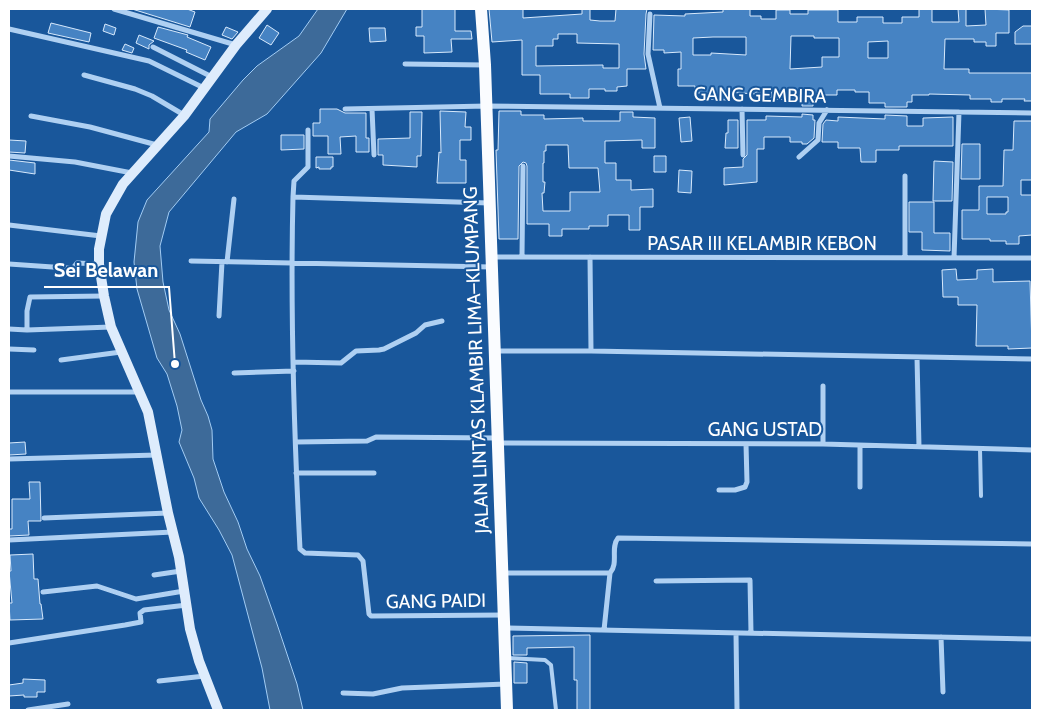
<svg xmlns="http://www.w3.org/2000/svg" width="1041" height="719" font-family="Cabin,sans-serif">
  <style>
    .water { fill: #3d6a99; stroke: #a2ccf4 }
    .building { fill: #4683c3; stroke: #d7e9fc; fill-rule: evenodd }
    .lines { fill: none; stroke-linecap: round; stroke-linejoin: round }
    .lane { stroke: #afd0f2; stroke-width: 4 }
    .street { stroke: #afd0f2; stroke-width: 5 }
    .secondary { stroke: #deecfc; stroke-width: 10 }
    .primary { stroke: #fafcff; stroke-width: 12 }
    .labels { text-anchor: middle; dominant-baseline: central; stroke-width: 4; stroke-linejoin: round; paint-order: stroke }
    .street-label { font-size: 19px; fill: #fff; stroke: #19579b }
    .leader { fill: none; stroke: #fff; stroke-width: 2 }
    .callout-dot { fill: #fff; stroke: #19579b; stroke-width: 2 }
    .callout-label { font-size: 20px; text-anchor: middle; font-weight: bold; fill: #fff; stroke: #19579b; stroke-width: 4; stroke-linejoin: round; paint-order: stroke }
  </style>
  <rect width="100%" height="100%" fill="#19579b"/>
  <!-- water -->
  <path class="water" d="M318 9H347L321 53 267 114 236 132 169 212 160 246 163 282 169 310 180 334 201 400 208 416 212 430 213 459 224 492 238 522 247 549 260 576 277 624 297 684 303 710H270L262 668 232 555 219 530 199 498 194 478 179 442 182 430 177 406 167 374 157 358 137 289 134 262 138 222 147 200 209 132 210 119 243 80 257 66 299 36Z"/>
  <!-- building -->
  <path class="building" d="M132 9H187L195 12 190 27Z
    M422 9H455V31H471L472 39H451L452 52 424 53V36H416V27H422Z
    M489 9H523V18L582 14V9H590V20L600 21H615L616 9H647L646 14 644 54 646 69H627V86L617 87V91H605V89H589V98H570V94H540V75H522V40L492 42ZM558 34H577V43L619 44V68H603V65L536 66V46H553V39H558Z
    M723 9H750V16H761V19H776V10H790V14H808V10H838V22H857V17H883V23H902V17H919V9H932V22H959L958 9H966V26L986 25 985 9 1009 10V33H996V46H986V42H974V39H945L944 69H969V73H1032V101H1024L1025 99H1002V102H991V99H970V95L929 94V95H912V102H907V107H885V103H869V92H855V90H837V95H821V100H813V106H802V100L771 99 772 91 756 92V94L726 92V100L711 99V93H695V86H678V69H681V52L664 53V50H653L654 15 685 16V14L723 12ZM791 36H814V38H839V57H822V67L790 69ZM713 37H746V55L711 53V55H693V38ZM888 41V58H868V42Z
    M51 23 91 33 89 42 48 33Z
    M105 24 116 28 114 35 103 31Z
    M267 25 279 33 271 45 259 38Z
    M1023 26H1032V44H1015V32Z
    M158 27 188 35 187 37 211 47 205 60 186 52 187 50 154 38Z
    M226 27 238 32 232 39 222 35Z
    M369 28H385L386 41 370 42Z
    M139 35 154 41 149 45V49L136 43Z
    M125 44 134 48 132 53 122 50Z
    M320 109H337L345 113H366V138H369V152H356V136L340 137 341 154H328V136H313V123H320Z
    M440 111 466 112 465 127H471V140H460V160H466V183H437L439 152 441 153Z
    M499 111H521V115H544V119L583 118V121H620V112H633V117L655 118V148H642V140L605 141V163H616V180H631V190L653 189V207H640V230H629V215H608V226H589V229H562V236H549V224H527V166L526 163 523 162 519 166 518 239H499L496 150H498ZM546 145H568L569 168H598L600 192H570V211H543L542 193H544L545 182H543V163H544V151H546Z
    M410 112H422L421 156H417V167L383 165V155H378V139L410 138Z
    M802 114 813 115V120H815L814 138 807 144H802V142H790V137H764V149H757V182L724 185V168L743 167V159L747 155V120H766V116L802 117Z
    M885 115 907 116V126H923V118L953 117V146H899V150H876V162H861L860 148H838V142H822L823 124 826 120 838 121V117L885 119Z
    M690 117 692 141 681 142 679 118Z
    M728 120H738V148H725L726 133H728Z
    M1014 121H1032V180H1021V195H1032V235L1019 236V244H1006V241H990V239H962V210H979V186H1003L1004 150H1013ZM987 197H1008V212H1006V214H987Z
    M281 135H304V149L281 150Z
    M9 140 26 141 25 153 9 152Z
    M962 144H980V179H961Z
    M654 156H666V172H654Z
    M316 157H333V167H331V169H319V167L316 168Z
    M9 160 35 163V174L9 170Z
    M934 161 953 162 952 201H933Z
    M679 170 692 171 691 193 678 192Z
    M909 202H934V233H950V251L922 250V232H909Z
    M956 269 957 280 977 279V270L993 269V282L1030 281 1032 348 1008 349V346H976L977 305H958V297H943L942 270Z
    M25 442 26 454 9 455V443Z
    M29 482H40L41 521H28L29 535 9 536V529H12V499H30Z
    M33 554 34 579H38L40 604H41L43 619 10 620 9 603H12L9 571H11L10 555Z
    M590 635V710H577V680H574V647L527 648V655H513V636Z
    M514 662 527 663V683H514Z
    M23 679 45 680V692H37V697H24V695L9 696V685L23 683Z"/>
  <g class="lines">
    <!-- lane -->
    <path class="lane" d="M980 449 981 496
      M508 658 545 660 551 665 556 710"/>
    <!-- street -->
    <path class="street" d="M114 9 236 45
      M650 14 648 54 660 108
      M9 29 149 61 204 88
      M153 47 212 77
      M405 64 485 65
      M84 75 135 89 152 96 184 115
      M345 109 487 106 1032 113
      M372 109 374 155
      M742 109 743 155
      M31 116 90 127 157 145
      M9 156 75 162 132 173
      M799 157 818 140 819 123 827 110
      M293 197 294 181 308 167V130
      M489 203 293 197C290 314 294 432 300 549L305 553 358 555 363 561 369 614 371 616 504 615
      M9 225 101 236
      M492 257 1032 258
      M522 257 523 166
      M590 257 591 351
      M905 258V176
      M954 258 959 112
      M191 261 492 267
      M227 262 234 199
      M9 264 67 268H73L77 263 99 264
      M219 316 222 262
      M9 329 27 330 111 327
      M27 330V311L30 297 104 296
      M9 349 34 350
      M496 351H591L1032 359
      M917 357 919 447
      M61 360 121 352
      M294 362 341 363 356 351 379 350 384 349 416 333 425 325 442 321
      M234 373 294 371
      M823 386V444
      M9 392H140
      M296 442 367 441 376 437 497 438
      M499 443 823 444 1032 450
      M860 446V487
      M9 459 157 455
      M296 473H374
      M719 490H735L745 487 747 482 746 444
      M44 518 168 513
      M9 540 173 532
      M503 573H610C619 563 610 548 618 538L1032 544
      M154 575 181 571
      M656 581 750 580 751 633
      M43 592 97 586 136 599 184 591
      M505 628 1032 639
      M604 630 610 573
      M736 633 737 710
      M941 637 943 692
      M9 643 125 625 141 622 140 613 144 610 187 605
      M159 681 205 676
      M343 693 373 694 402 688 506 684
      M28 710 68 704"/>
    <!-- secondary -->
    <path class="secondary" d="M218 710 199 661 190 629 179 557 168 513 148 412 111 327 104 296 99 264V249L106 214 123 184 184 116 236 45 267 9"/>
    <!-- primary -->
    <path class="primary" d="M481 9 485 65 507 710"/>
  </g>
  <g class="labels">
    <!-- street labels -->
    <g class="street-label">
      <text transform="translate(760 95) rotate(1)">GANG GEMBIRA</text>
      <text x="762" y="243">PASAR III KELAMBIR KEBON</text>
      <text transform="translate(476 360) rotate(-92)">JALAN LINTAS KLAMBIR LIMA–KLUMPANG</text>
      <text x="765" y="429">GANG USTAD</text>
      <text transform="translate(436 601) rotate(-1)">GANG PAIDI</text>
    </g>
  </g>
  <!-- callouts -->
  <path class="leader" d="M175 364L169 287H44"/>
  <circle class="callout-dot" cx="175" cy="364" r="5"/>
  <g class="callout-label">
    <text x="106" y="277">Sei Belawan</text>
  </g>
  <!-- border -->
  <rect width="1041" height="719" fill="none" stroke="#ffffff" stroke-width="20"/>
</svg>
